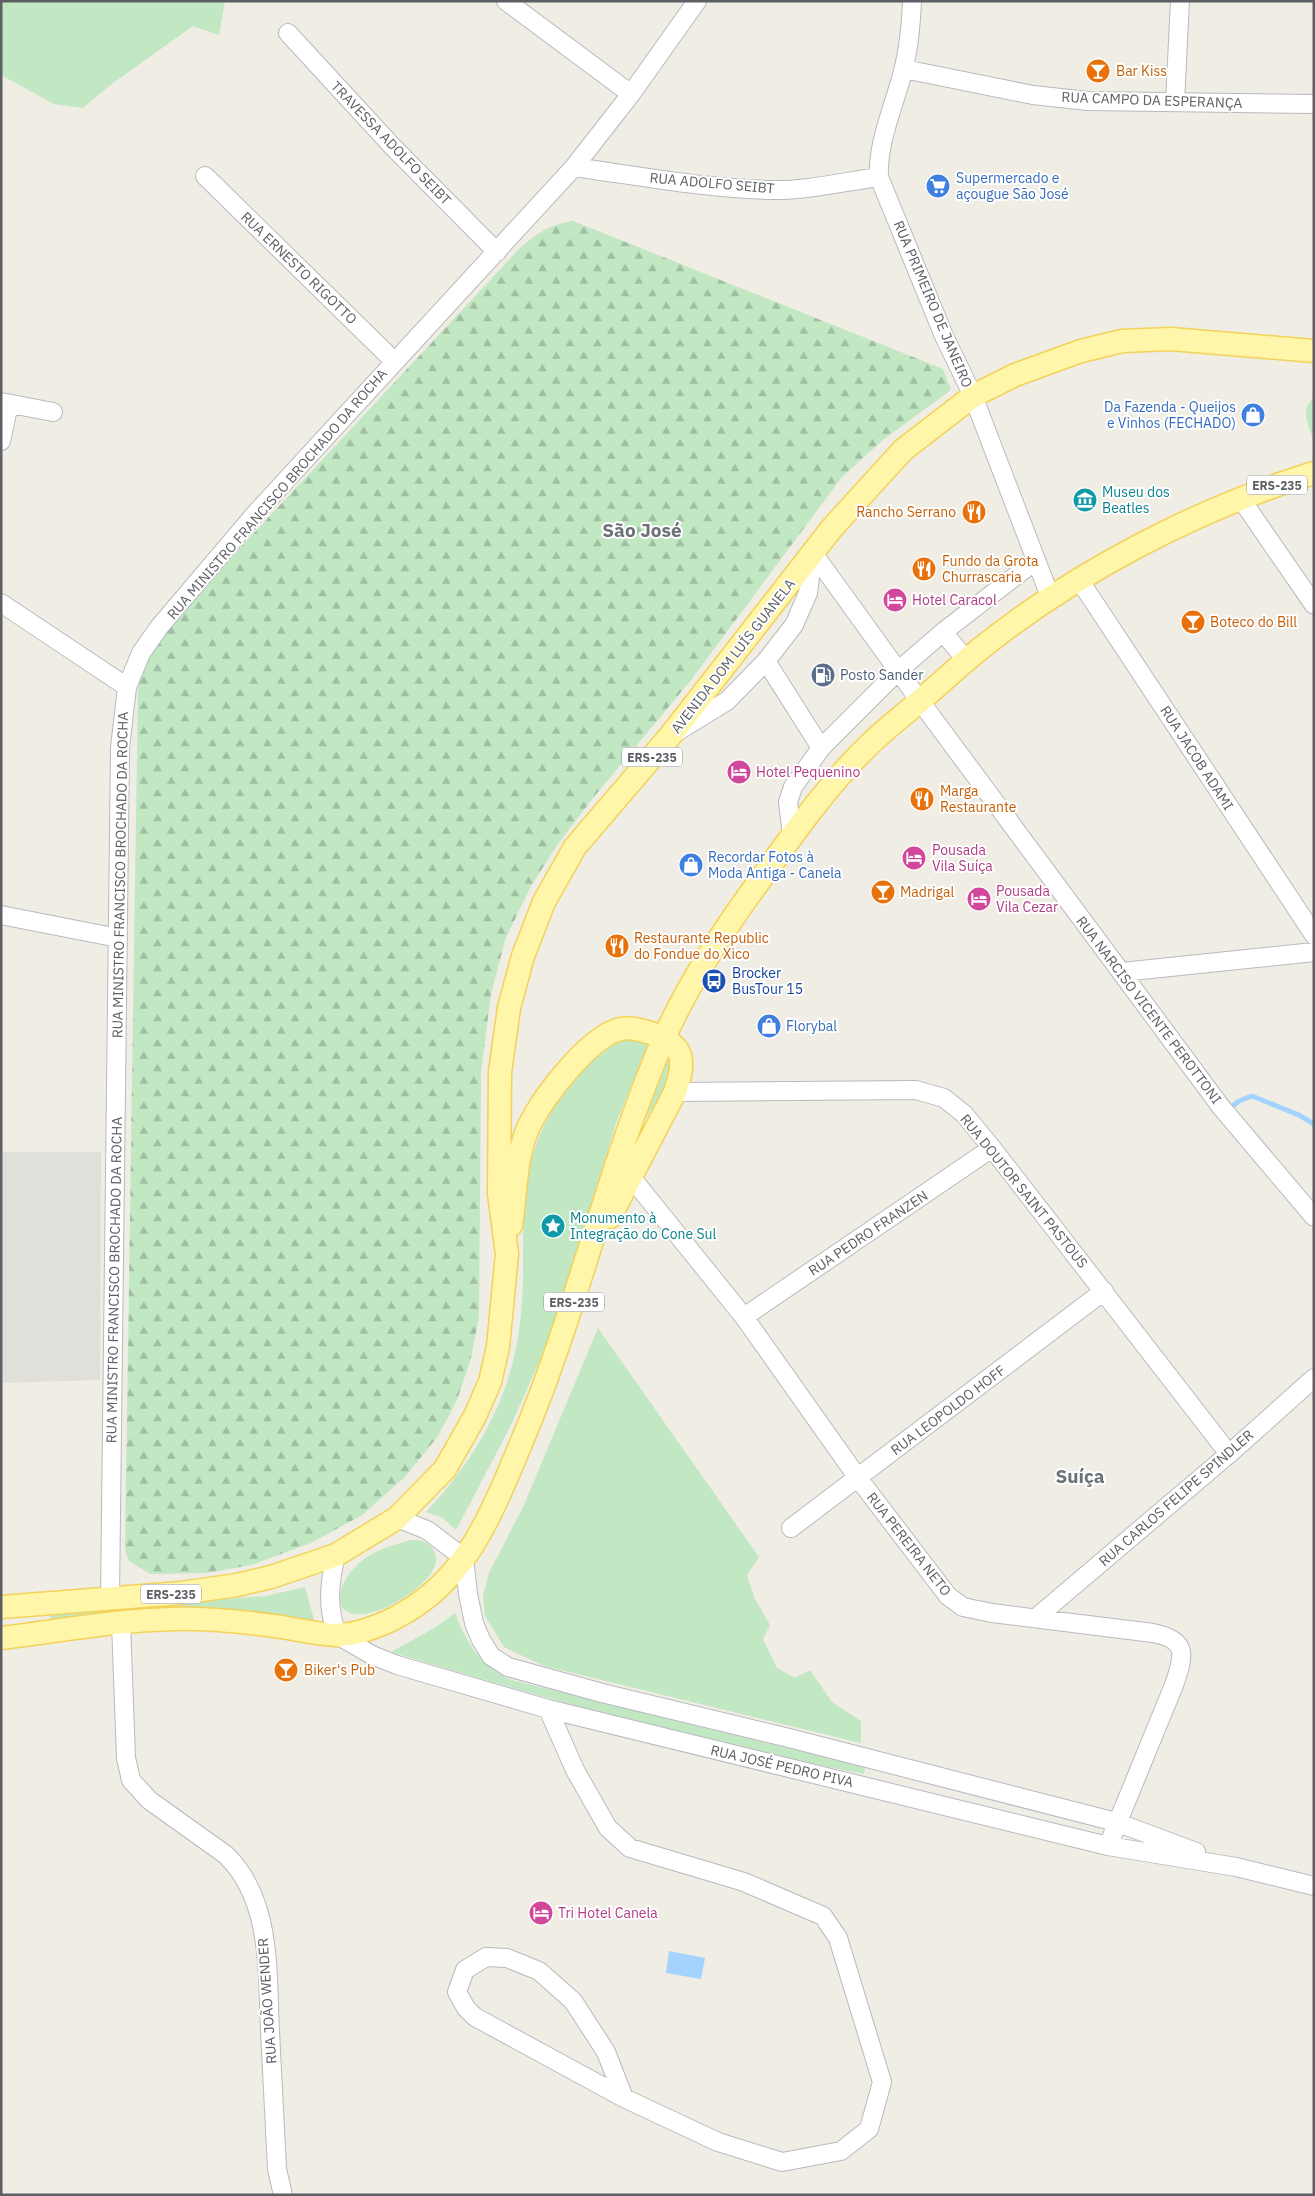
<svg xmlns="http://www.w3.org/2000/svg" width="1315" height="2196" font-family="'IBM Plex Sans',sans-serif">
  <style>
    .industrial { fill: #e0dfd9 }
    .green { fill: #c1e7c3 }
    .forest { fill: url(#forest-firs) }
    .water { fill: #a4d3ff }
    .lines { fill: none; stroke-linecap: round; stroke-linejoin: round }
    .stream { stroke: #a4d3ff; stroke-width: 5 }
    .minor-casing { stroke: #b7babf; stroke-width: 20 }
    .major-casing { stroke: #f4d159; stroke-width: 25 }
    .minor { stroke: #fff; stroke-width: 18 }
    .major { stroke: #fff6a9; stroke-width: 22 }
    .labels { text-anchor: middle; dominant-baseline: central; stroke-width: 4; stroke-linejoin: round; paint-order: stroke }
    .shield { fill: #fff; stroke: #8d9093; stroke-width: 1 }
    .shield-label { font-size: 12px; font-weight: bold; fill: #5c6065 }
    .food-label { font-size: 14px; fill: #c56008; stroke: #fff; text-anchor: start }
    .street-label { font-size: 14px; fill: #5c6065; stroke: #fff }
    .shop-label { font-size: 14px; fill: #366cbe; stroke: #fff; text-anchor: start }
    .culture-label { font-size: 14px; fill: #0d838f; stroke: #fff; text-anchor: start }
    .hotel-label { font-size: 14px; fill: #b23c85; stroke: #fff; text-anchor: start }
    .service-label { font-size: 14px; fill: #4e5e75; stroke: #fff; text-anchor: start }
    .transit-label { font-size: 14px; fill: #164399; stroke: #fff; text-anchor: start }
    .district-label { font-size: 19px; font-weight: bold; fill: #6d7277; stroke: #fff }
  </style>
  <defs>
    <pattern id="forest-firs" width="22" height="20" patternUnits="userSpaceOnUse" patternTransform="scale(1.25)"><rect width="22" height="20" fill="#c1e7c3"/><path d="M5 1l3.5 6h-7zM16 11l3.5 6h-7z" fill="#a0bfa2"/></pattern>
  </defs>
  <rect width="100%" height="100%" fill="#efede4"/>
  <!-- industrial -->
  <path class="industrial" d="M1 1152H101L100 1380 1 1383Z"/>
  <!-- green -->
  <path class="green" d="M1 1H225L219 35 193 26 109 86 83 108 54 104 1 75Z
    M1314 397V443C1309 426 1299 410 1314 397Z
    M628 1038 649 1042 616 1123 583 1234 545 1349 511 1425 456 1530 443 1518 426 1512C470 1465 503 1412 516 1348 536 1252 500 1176 567 1089 583 1068 603 1048 628 1038Z
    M667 1058C679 1077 652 1109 641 1124Z
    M598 1328 759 1557 747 1575 755 1599 770 1625 763 1639 777 1668 795 1678 810 1670 832 1702 861 1721V1743L544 1666 504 1647 485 1616 483 1596 489 1573 524 1505Z
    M411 1540C420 1540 426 1541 432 1548 451 1572 398 1604 379 1610 332 1627 330 1590 359 1563 374 1550 393 1545 411 1540Z
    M305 1587 315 1623 51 1622 50 1616 128 1606 266 1596Z
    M455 1613C467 1644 480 1665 511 1680L865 1767 864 1774C704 1743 547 1699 391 1652L436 1627Z"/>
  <!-- forest -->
  <path class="forest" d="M573 221 943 369 951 390 884 439 842 477 691 680 593 798 558 844 531 886 505 940 491 994 481 1072 479 1317 471 1358 457 1400 438 1436 405 1477 362 1515 311 1543 251 1565 207 1573 150 1574 129 1561 125 1551 138 685 145 656 154 640 520 248C537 233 551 224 573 221Z"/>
  <!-- water -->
  <path class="water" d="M669 1951 705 1958 701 1979 666 1973Z"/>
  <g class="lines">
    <!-- stream -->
    <path class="stream" d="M1230 1108 1239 1101 1252 1096 1299 1115 1314 1124"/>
    <defs>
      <path id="minor" d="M506 1 631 94
        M912 1C911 25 909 48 903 71 895 104 877 142 879 177L944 336 973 396 1051 599
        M288 33 392 146 497 252
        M904 69 1033 95 1088 101 1314 104
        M1175 102 1180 1
        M574 167C638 176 704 188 769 190 805 191 843 182 879 177
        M205 176 394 361
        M1 402 53 412
        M1 441 9 404
        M1241 499 1314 605
        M813 553 920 701 1221 1107 1314 1217
        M1080 581 1314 935
        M1 603 127 687
        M943 632 1035 561
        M766 661 821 748
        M678 731 727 701 766 661 794 625 808 593 813 553
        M792 835 788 802 793 787 821 748 898 671 943 632 966 660
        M1 915 118 938
        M1122 972 1314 952
        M675 1092 916 1090 944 1098 964 1114 992 1148 1229 1454
        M631 1177 744 1317 858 1478 948 1596 963 1607 992 1613 1153 1633C1189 1640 1184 1656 1174 1685L1108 1846
        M744 1317 992 1148
        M397 1518 427 1530 464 1558 468 1594 474 1623 481 1640 491 1656 508 1667 602 1693 789 1738 1116 1822 1196 1852
        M791 1528 1104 1291
        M336 1555C329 1584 327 1607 337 1635L372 1655 397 1665 548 1709 1108 1846 1236 1867 1314 1886
        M110 1598 120 748 127 687 141 653 160 626 255 514 574 167 631 94 697 1
        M1037 1617 1229 1454 1314 1378
        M121 1623 126 1758 131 1780 149 1800 226 1855C272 1900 267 1971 270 2031 272 2070 274 2110 276 2149L277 2169 283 2195
        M548 1709 575 1770 608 1828 630 1848 744 1882 823 1916 838 1938 882 2082 869 2129 841 2151 782 2162 718 2142 624 2098 475 2017 466 2008 457 1992 465 1970 486 1957 507 1958 539 1971 573 2001 606 2052 624 2098"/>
      <path id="major" d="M511 1225C516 1193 515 1154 530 1124 544 1096 587 1040 617 1030 629 1026 640 1030 651 1033 685 1045 686 1060 675 1092L610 1217
        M1 1607 181 1593 237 1585 271 1577 336 1555 397 1518 445 1469 475 1416 490 1382 498 1347 507 1254 499 1193 500 1072 509 1008 523 956 544 902 575 847 670 736 832 528 903 450 973 396 1015 375 1081 351 1122 341 1171 339 1314 351
        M1 1638C59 1631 117 1620 175 1619 211 1618 246 1622 282 1627 300 1630 321 1635 339 1635 359 1634 377 1627 395 1618 420 1605 444 1585 461 1562 485 1532 507 1477 522 1441 578 1309 607 1169 664 1038 689 982 724 929 760 880 794 833 828 784 870 744 886 728 904 715 921 700 941 683 960 665 980 649 1074 573 1199 508 1314 473"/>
    </defs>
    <!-- minor casing -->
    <use href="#minor" class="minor-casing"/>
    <!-- major casing -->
    <use href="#major" class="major-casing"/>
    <!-- minor -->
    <use href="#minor" class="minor"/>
    <!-- major -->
    <use href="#major" class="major"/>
  </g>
  <!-- icons -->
  <defs>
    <symbol id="bar-disc" viewBox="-11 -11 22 22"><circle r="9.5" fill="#e8710a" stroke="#fff"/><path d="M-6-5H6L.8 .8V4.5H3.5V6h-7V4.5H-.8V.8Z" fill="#fff"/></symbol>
    <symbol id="supermarket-disc" viewBox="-11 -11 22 22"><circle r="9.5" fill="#3f7fe0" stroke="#fff"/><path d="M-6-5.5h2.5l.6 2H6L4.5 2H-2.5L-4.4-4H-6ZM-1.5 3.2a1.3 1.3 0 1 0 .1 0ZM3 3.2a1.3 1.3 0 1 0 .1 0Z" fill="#fff"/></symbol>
    <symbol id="shop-disc" viewBox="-11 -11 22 22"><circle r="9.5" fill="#3f7fe0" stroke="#fff"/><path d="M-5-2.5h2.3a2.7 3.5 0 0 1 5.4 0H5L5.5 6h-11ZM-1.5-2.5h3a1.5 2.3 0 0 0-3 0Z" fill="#fff"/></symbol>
    <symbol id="museum-disc" viewBox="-11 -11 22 22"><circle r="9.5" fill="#0f9aa8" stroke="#fff"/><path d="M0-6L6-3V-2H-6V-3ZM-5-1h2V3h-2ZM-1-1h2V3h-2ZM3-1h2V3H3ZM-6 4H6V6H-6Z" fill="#fff"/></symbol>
    <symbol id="restaurant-disc" viewBox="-11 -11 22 22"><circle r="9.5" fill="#e8710a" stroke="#fff"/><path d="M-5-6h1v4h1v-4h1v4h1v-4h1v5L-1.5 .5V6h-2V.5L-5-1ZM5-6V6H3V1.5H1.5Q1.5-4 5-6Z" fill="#fff"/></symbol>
    <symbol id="hotel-disc" viewBox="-11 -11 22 22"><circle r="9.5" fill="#d1479c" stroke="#fff"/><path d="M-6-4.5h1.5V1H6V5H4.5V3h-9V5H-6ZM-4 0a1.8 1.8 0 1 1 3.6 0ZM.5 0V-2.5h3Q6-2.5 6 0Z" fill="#fff"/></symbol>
    <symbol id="fuel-disc" viewBox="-11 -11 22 22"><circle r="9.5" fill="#5c6f8a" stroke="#fff"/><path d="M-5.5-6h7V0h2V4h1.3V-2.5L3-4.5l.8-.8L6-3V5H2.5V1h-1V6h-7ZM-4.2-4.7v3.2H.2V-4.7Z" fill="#fff"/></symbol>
    <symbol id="bus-disc" viewBox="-11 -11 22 22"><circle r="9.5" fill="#1a4fb4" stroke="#fff"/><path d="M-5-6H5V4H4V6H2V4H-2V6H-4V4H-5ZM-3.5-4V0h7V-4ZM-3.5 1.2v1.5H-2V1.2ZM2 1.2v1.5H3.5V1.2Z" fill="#fff"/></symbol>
    <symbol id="sight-disc" viewBox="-11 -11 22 22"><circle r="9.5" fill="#0f9aa8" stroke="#fff"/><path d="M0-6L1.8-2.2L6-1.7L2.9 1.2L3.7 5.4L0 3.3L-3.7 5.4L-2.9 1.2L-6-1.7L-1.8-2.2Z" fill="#fff"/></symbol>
  </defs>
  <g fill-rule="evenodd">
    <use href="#bar-disc" x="1084" y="57" width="28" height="28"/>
    <use href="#supermarket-disc" x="924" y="172" width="28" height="28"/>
    <use href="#shop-disc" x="1239" y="401" width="28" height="28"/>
    <use href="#museum-disc" x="1071" y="486" width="28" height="28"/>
    <use href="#restaurant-disc" x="960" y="498" width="28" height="28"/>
    <use href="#restaurant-disc" x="910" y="555" width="28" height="28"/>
    <use href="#hotel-disc" x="881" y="586" width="28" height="28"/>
    <use href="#bar-disc" x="1179" y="608" width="28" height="28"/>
    <use href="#fuel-disc" x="809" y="661" width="28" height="28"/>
    <use href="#hotel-disc" x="725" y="758" width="28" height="28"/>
    <use href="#restaurant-disc" x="908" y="785" width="28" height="28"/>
    <use href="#hotel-disc" x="900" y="844" width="28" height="28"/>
    <use href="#shop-disc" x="677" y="851" width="28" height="28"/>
    <use href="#bar-disc" x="869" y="878" width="28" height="28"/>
    <use href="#hotel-disc" x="965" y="885" width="28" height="28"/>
    <use href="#restaurant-disc" x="603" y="932" width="28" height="28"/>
    <use href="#bus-disc" x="700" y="967" width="28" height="28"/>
    <use href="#shop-disc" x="755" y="1012" width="28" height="28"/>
    <use href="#sight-disc" x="539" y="1212" width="28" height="28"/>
    <use href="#bar-disc" x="272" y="1656" width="28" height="28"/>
    <use href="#hotel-disc" x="527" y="1899" width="28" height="28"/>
  </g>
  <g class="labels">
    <!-- shield labels -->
    <g class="shield">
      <rect x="1247" y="475.5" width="60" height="19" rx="4"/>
      <rect x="622" y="747.5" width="60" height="19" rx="4"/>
      <rect x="544" y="1292.5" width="60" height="19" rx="4"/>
      <rect x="141" y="1584.5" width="60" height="19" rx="4"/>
    </g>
    <g class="shield-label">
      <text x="1277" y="485">ERS-235</text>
      <text x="652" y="757">ERS-235</text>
      <text x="574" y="1302">ERS-235</text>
      <text x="171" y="1594">ERS-235</text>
    </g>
    <!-- food labels -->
    <g class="food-label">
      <text x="1116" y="71">Bar Kiss</text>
      <text x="956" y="512" text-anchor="end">Rancho Serrano</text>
      <text x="942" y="561">Fundo da Grota<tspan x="942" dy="16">Churrascaria</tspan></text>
      <text x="1210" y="622">Boteco do Bill</text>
      <text x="940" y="791">Marga<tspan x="940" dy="16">Restaurante</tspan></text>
      <text x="900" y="892">Madrigal</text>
      <text x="634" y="938">Restaurante Republic<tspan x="634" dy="16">do Fondue do Xico</tspan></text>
      <text x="304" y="1670">Biker's Pub</text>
    </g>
    <!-- street labels -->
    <g class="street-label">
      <text transform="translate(1152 100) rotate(2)">RUA CAMPO DA ESPERANÇA</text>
      <text transform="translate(391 143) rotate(46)">TRAVESSA ADOLFO SEIBT</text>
      <text transform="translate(712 183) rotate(5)">RUA ADOLFO SEIBT</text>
      <text transform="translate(299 268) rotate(44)">RUA ERNESTO RIGOTTO</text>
      <text transform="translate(933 304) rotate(67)">RUA PRIMEIRO DE JANEIRO</text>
      <text transform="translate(277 494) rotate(-49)">RUA MINISTRO FRANCISCO BROCHADO DA ROCHA</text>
      <text transform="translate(733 656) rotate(-52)">AVENIDA DOM LUÍS GUANELA</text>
      <text transform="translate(1197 758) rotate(57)">RUA JACOB ADAMI</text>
      <text transform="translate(120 875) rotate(-89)">RUA MINISTRO FRANCISCO BROCHADO DA ROCHA</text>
      <text transform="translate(1149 1010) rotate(53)">RUA NARCISO VICENTE PEROTTONI</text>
      <text transform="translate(1024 1191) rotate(51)">RUA DOUTOR SAINT PASTOUS</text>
      <text transform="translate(868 1233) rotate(-34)">RUA PEDRO FRANZEN</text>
      <text transform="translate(114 1280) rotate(-89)">RUA MINISTRO FRANCISCO BROCHADO DA ROCHA</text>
      <text transform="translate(948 1410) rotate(-37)">RUA LEOPOLDO HOFF</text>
      <text transform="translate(1176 1498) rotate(-41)">RUA CARLOS FELIPE SPINDLER</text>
      <text transform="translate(909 1544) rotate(52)">RUA PEREIRA NETO</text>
      <text transform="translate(782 1766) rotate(13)">RUA JOSÉ PEDRO PIVA</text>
      <text transform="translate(267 2001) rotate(-94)">RUA JOÃO WENDER</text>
    </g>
    <!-- shop labels -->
    <g class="shop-label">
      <text x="956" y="178">Supermercado e<tspan x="956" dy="16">açougue São José</tspan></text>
      <text x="1236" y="407" text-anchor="end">Da Fazenda - Queijos<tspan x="1236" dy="16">e Vinhos (FECHADO)</tspan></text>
      <text x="708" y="857">Recordar Fotos à<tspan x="708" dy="16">Moda Antiga - Canela</tspan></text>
      <text x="786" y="1026">Florybal</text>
    </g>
    <!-- culture labels -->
    <g class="culture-label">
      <text x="1102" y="492">Museu dos<tspan x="1102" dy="16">Beatles</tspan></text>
      <text x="570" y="1218">Monumento à<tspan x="570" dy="16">Integração do Cone Sul</tspan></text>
    </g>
    <!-- hotel labels -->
    <g class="hotel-label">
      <text x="912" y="600">Hotel Caracol</text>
      <text x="756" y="772">Hotel Pequenino</text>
      <text x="932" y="850">Pousada<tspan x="932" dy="16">Vila Suíça</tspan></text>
      <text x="996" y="891">Pousada<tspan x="996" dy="16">Vila Cezar</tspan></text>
      <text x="558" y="1913">Tri Hotel Canela</text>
    </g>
    <!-- service labels -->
    <g class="service-label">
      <text x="840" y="675">Posto Sander</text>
    </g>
    <!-- transit labels -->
    <g class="transit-label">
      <text x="732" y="973">Brocker<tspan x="732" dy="16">BusTour 15</tspan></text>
    </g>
    <!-- district labels -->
    <g class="district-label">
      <text x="642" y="530">São José</text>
      <text x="1080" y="1476">Suíça</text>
    </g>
  </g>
  <!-- border -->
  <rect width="1315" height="2196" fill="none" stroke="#5c6065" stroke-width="5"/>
</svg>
